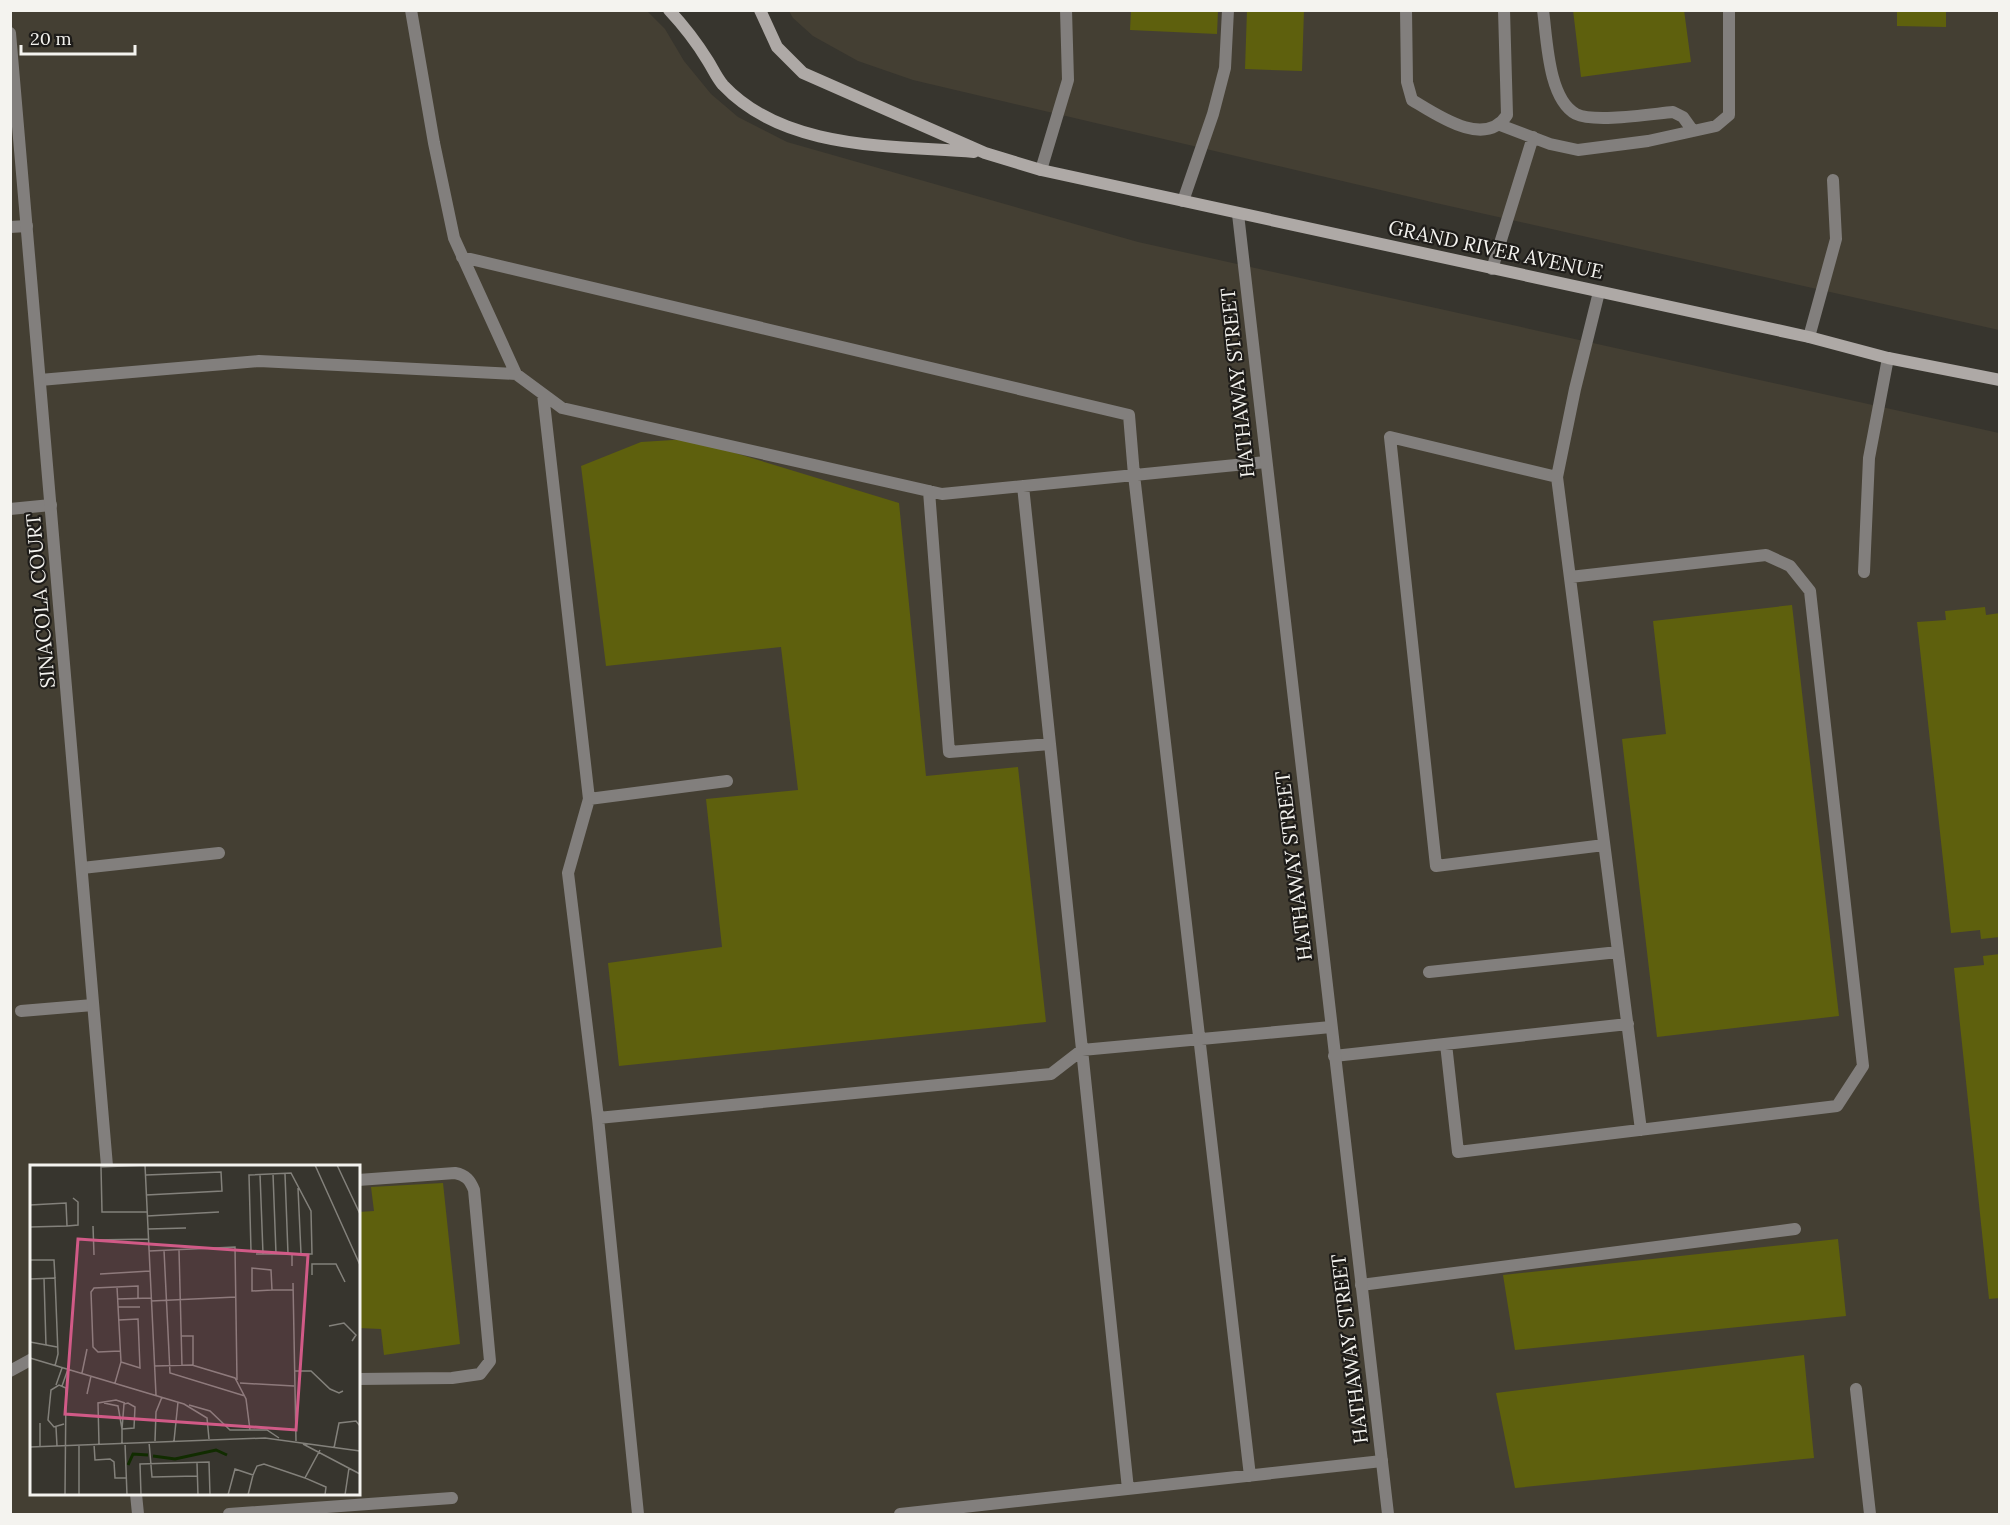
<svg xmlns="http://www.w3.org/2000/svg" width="2010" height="1525" font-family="Lora,serif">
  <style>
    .built { fill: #443f33; fill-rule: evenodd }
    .building { fill: #5e600d }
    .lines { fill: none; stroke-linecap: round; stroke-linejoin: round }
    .service { stroke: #827f7d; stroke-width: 12 }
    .minor { stroke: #827f7d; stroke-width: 12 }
    .secondary { stroke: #aea9a6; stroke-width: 12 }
    .labels { text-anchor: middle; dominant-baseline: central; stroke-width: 4.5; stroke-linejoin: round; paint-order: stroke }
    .street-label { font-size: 20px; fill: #f4f3ef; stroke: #1e1c19 }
    .inset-river { fill: none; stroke: #112c00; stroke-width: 3 }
    .inset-road { fill: none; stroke: #83817b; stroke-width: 1.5 }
    .view { fill: #d15a87; fill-opacity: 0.15; stroke: #d15a87; stroke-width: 3 }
    .inset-edge { fill: none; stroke: #f4f3ef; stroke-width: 3 }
  </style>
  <rect width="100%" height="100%" fill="#37352e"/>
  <!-- built -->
  <path class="built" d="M10 11H647L665 29 684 61 711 94 738 117 787 142 1138 242 1999 433V1514H11ZM32 1166H358V1494H32Z
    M789 11H1999V330L1436 203 913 80 858 61 813 36 793 18Z"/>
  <!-- building -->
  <path class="building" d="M1131 10H1218L1217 34 1130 30Z
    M1247 10H1304L1302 71 1245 69Z
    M1573 10H1684L1691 62 1581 77Z
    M1897 10H1946V27L1897 26Z
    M689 439 899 503 926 776 1018 767 1046 1022 619 1066 608 963 722 947 706 799 798 790 781 647 606 666 581 466 641 442Z
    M1792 605 1839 1016 1657 1037 1622 739 1666 734 1653 621Z
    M1985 607 1986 615 2000 613V937L1981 939 1980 930 1951 933 1917 622 1946 620 1945 611Z
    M2000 954V1298L1989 1299 1954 968 1984 965 1983 956Z
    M443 1183 460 1344 384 1355 381 1329 358 1328V1212L374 1211 371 1187Z
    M1838 1239 1846 1316 1515 1350 1503 1275Z
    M1804 1355 1814 1458 1515 1488 1496 1393Z"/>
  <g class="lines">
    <!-- service -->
    <path class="service" d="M411 10 434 143 454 238 516 374 562 408 942 494 1266 462
      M1406 10 1407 82 1412 100C1437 115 1485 149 1507 115L1504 10
      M1543 10C1547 39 1548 99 1576 114 1594 123 1651 114 1673 112L1683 117 1693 131
      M1500 125 1550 144 1578 150 1648 141 1716 126 1729 115V10
      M1041 170 1068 80 1066 10
      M1183 201 1213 114 1225 68 1228 10
      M10 227 27 226
      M462 257 1129 415 1134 475 1250 1476
      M1492 269 1533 137
      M1599 292 1575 389 1557 477 1641 1130
      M1809 337 1836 239 1833 180
      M40 380 259 361 516 374
      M543 394 589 799 568 873 598 1118 638 1514
      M1557 477 1390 437 1436 866 1604 845
      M1023 486 1128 1489
      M929 491 949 752 1050 744
      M10 509 51 505
      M1864 572 1869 458 1888 358
      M589 799 727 781
      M82 868 219 853
      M1429 972 1618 952
      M21 1011 93 1005
      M1446 1044 1458 1152 1837 1106 1863 1066 1810 591 1790 566 1766 555 1570 577
      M1334 1056 1628 1024
      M598 1118 1051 1074 1082 1050 1331 1027
      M358 1180 455 1173C466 1175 470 1180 474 1190L490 1361 480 1374 452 1378 358 1379
      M1361 1285 1795 1229
      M10 1371 32 1359
      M1856 1389 1870 1514
      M136 1494 138 1514
      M229 1514 452 1498
      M900 1514 1382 1461"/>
    <!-- minor -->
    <path class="minor" d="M10 33 107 1166
      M1238 214 1388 1514"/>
    <!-- secondary -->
    <path class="secondary" d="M669 10C684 26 697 43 708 61 713 69 717 78 723 85 785 151 891 145 974 152
      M760 10 777 47 803 73 985 153 1041 170 1809 337 1888 358 2000 380"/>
  </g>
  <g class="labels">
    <!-- street labels -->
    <g class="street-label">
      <text transform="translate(1496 249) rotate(12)">GRAND RIVER AVENUE</text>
      <text transform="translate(1237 383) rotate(-96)">HATHAWAY STREET</text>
      <text transform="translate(40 601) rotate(-95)">SINACOLA COURT</text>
      <text transform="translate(1293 866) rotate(-97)">HATHAWAY STREET</text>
      <text transform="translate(1349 1349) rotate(-97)">HATHAWAY STREET</text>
    </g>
  </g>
  <!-- overview -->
  <g transform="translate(30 1165)">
    <rect width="330" height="330" fill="#37352e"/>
    <path class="inset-river" d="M123 291 145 294 186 285 197 290M98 300 103 289 118 290"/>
    <path class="inset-road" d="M115 0 126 230M115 0 71 2 72 47H117M285 0 330 100M307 0 330 49M230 9 233 89M243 9 246 89M255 9 258 89M116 10 191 7 192 26 116 30M268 23 271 89M0 40 36 38 37 61 0 62M117 51 189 47M37 61 48 60V37L43 33M63 61 64 90M118 64 156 63M64 75 119 74M134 85 140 208 215 231M149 85 152 201M119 86 205 82 207 215M221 86 219 10 261 8 281 46 282 89H262M226 89H262V101M0 95H24L25 113M70 109 120 106M282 110V99H306L315 117M14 113 16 181M0 114 25 113 28 189 25 201M263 118 266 276M242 125 222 126V103L241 105 242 125H263M87 134 121 133M121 136 206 132M88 142H110M89 155 108 154 110 203 91 197M299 161 314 158 326 170 322 176M151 171H163V201M0 177 27 182M90 186 68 187 63 182 61 127 64 123 108 121V133M0 193 154 239 177 253 179 274M124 201 162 200 205 213 216 234 220 265M264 206H281L300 224 309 228 313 226M52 208 57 184M85 218 91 197 87 122M210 218 264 221M26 220 32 203M32 221 38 204M57 229 61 211M74 238 88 241 92 264M159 240 180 246 200 265H237L249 273M34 259 24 262 18 255 21 225 29 220 36 223 35 330M26 262 27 281M92 264 104 263 105 242 98 238 94 239 92 264V278M125 276 126 247 132 232M144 276 148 237M119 277 122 312 167 311M95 278 97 330M64 279 65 295 80 294 84 297 85 313H97M69 279 68 238 86 235 95 238M273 279 330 309M49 280V330M0 282 235 273 330 286M10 282V258M304 283 309 258 326 256 330 261M290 285 275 313 296 322 295 330M167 298 168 330M111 330 110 299 179 297 180 330M198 330 205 304 223 310 227 301 234 299 275 313M218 330 223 310M315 330 319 303"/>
    <path class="view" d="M48 74 278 90 266 265 35 249Z"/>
    <rect width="330" height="330" class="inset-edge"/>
  </g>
  <!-- border -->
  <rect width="2010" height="1525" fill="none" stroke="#f4f3ef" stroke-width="24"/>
  <!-- scale -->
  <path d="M21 45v9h114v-9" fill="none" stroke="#f4f3ef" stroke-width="3"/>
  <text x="30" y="45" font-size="18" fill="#f4f3ef" stroke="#1e1c19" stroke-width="4.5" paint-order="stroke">20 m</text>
</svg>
